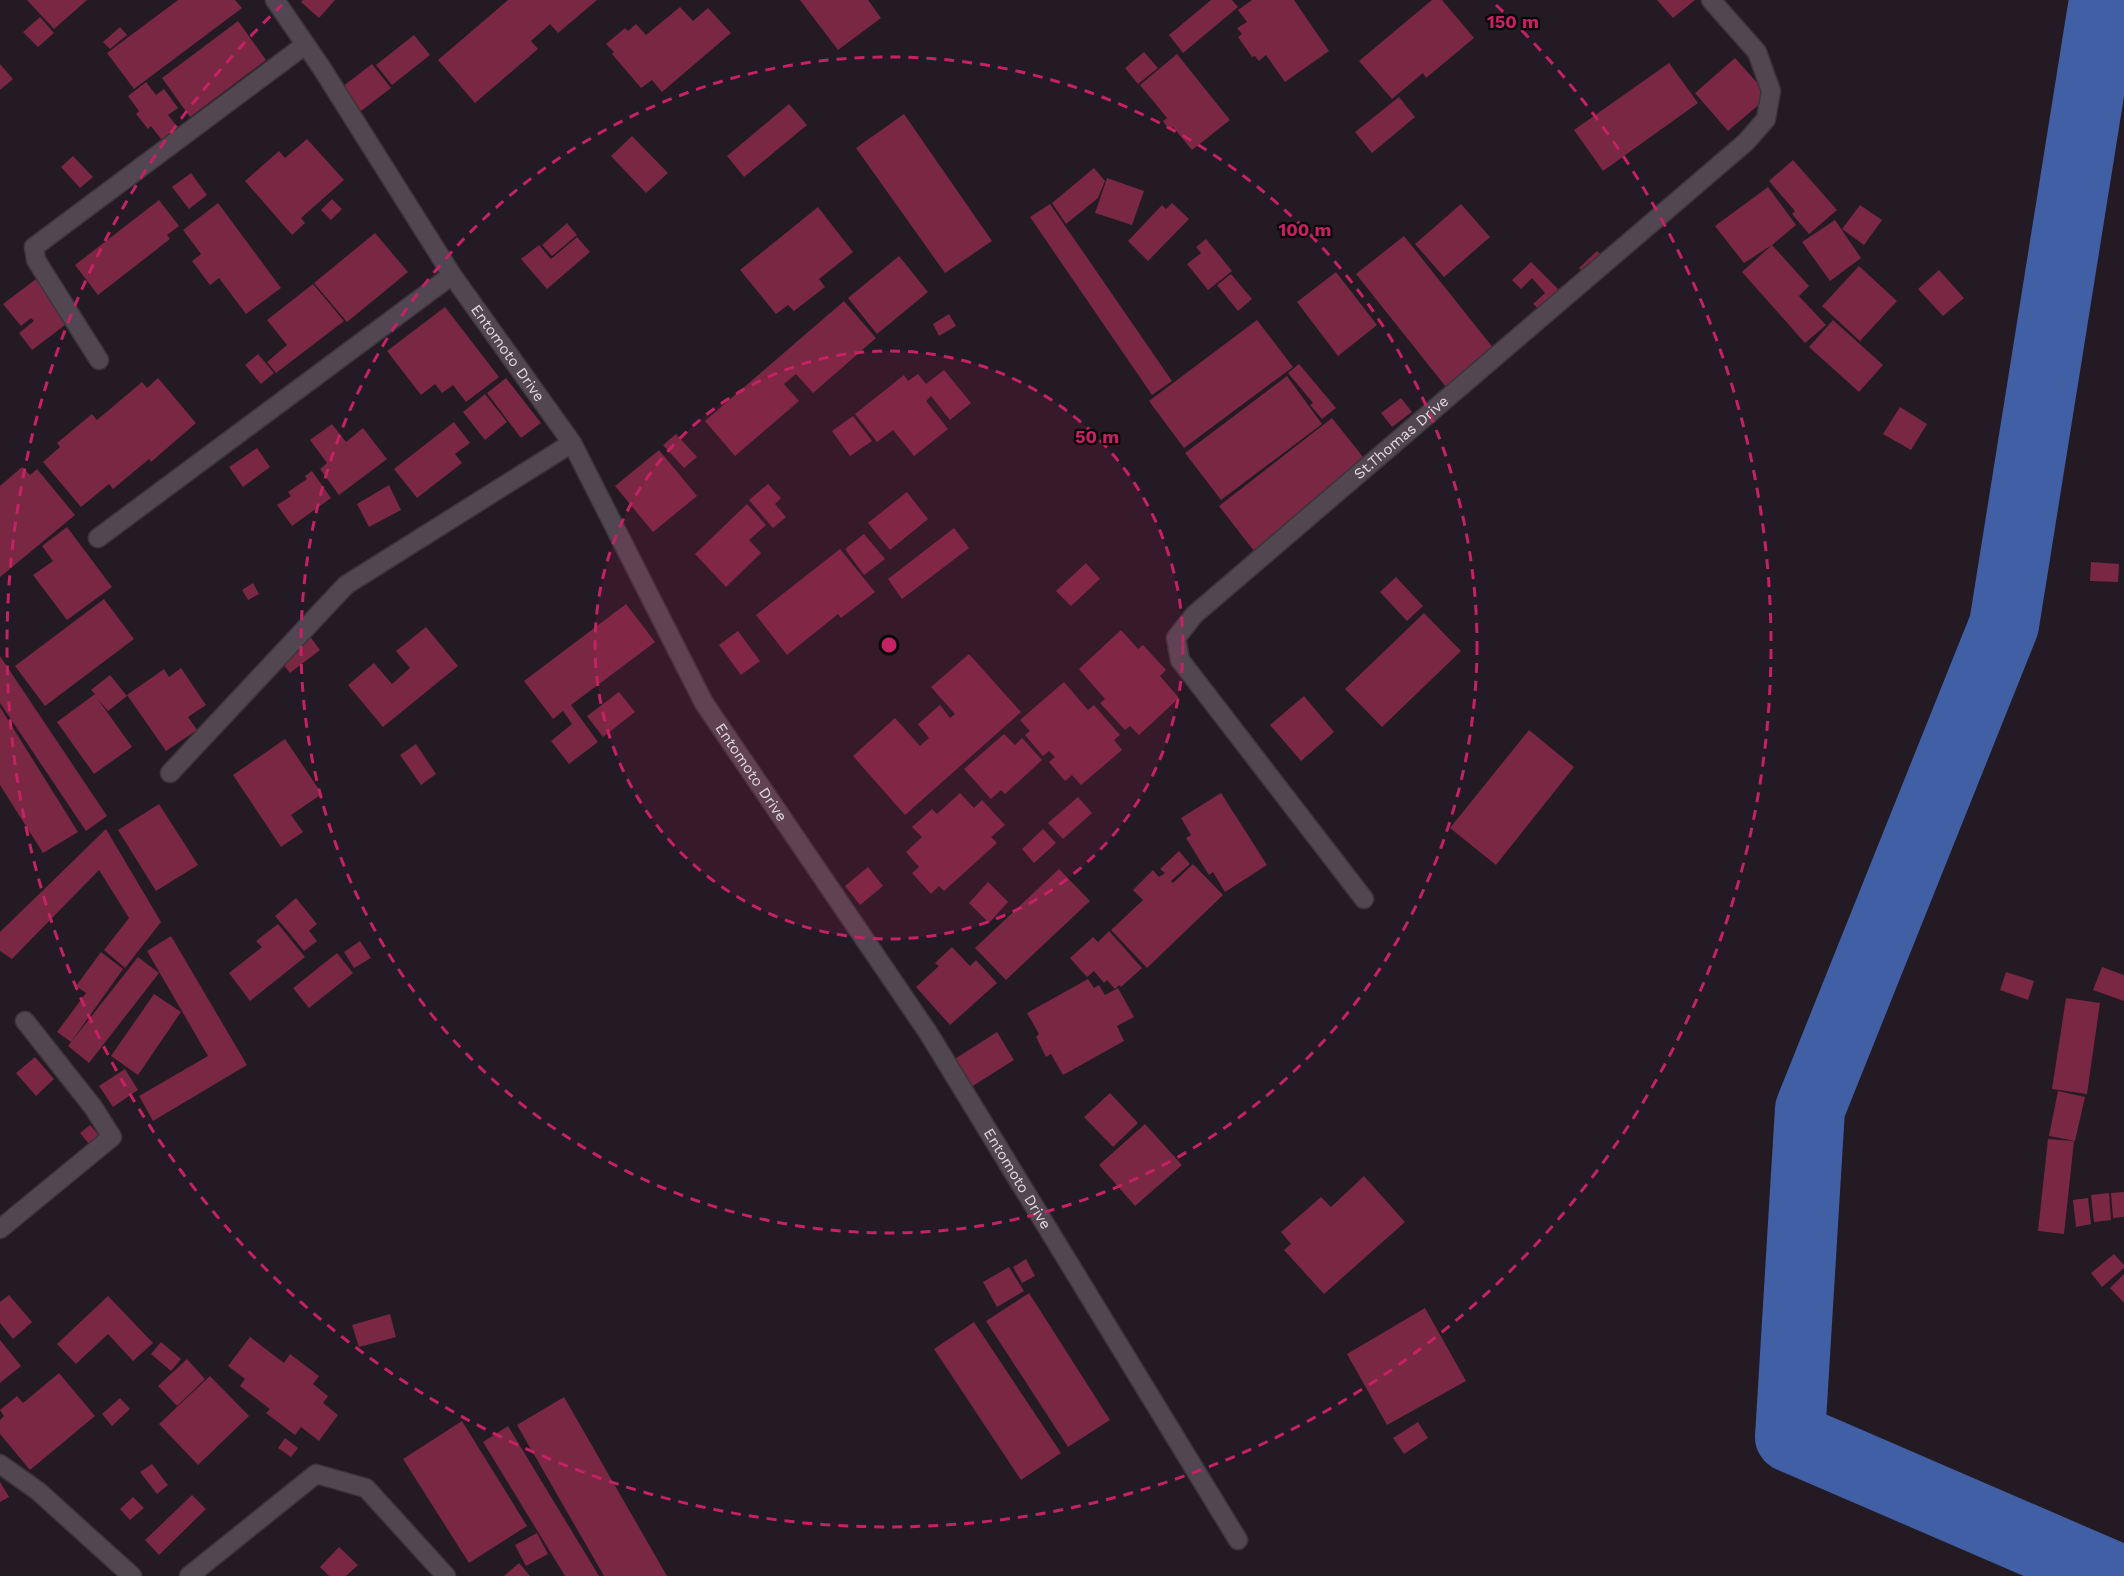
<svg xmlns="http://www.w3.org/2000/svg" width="2124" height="1576" font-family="'Work Sans',sans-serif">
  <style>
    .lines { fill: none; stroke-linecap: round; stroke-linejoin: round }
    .river { stroke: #405fa4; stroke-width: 70 }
    .building { fill: #792742 }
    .minor-casing { stroke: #3c343b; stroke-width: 21 }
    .minor { stroke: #524751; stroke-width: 18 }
    .ring { fill: none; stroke: #c42262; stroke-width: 3; stroke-dasharray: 10 8 }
    .labels { text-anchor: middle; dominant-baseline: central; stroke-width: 4.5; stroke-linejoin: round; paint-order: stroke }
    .street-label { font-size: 15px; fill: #e1dae0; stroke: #0a070a }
    .centre { fill: #c42262; stroke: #0a070a; stroke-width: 3 }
    .ring-label { font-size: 18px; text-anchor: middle; font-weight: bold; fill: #c42262; stroke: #0a070a; stroke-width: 4.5; stroke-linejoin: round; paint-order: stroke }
  </style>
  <rect width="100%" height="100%" fill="#241a23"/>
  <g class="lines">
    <!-- river -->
    <path class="river" d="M2104 0 2004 625 1810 1109 1790 1437 2112 1576"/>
  </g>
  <!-- building -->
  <path class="building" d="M27 0H87L54 29Z
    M178 0H235L242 8 134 89 107 53Z
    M303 0H335L319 18 301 2Z
    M508 0H597L558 33 550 24 531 41 538 49 475 103 438 60Z
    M800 0H868L881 18 838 50Z
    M1211 0H1232L1238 7 1183 53 1169 35Z
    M1252 0H1294L1329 51 1285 82 1266 55 1259 61 1255 56 1252 57 1238 37 1242 34 1237 28 1247 22 1238 10Z
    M1432 0H1442L1474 38 1426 78 1423 73 1392 99 1359 61Z
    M1657 0H1695L1673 18Z
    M680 7 693 21 708 8 731 33 662 92 652 80 641 88 612 54 614 52 606 44 625 28 628 31 636 24 646 35Z
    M40 17 54 33 38 47 23 32Z
    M238 21 266 60 190 117 162 78Z
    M120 27 127 35 110 49 103 42Z
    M414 35 430 55 392 85 376 65Z
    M1144 52 1158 68 1138 84 1125 68Z
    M1177 54 1230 120 1192 150 1173 127 1169 130 1163 121 1167 118 1140 85Z
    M1735 58 1769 96 1728 131 1695 93Z
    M1669 63 1698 103 1603 171 1574 130Z
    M0 64 13 79 0 90Z
    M372 64 391 88 361 111 342 87Z
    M146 82 156 95 164 89 178 108 168 115 180 130 164 143 151 126 148 129 136 114 139 111 128 96Z
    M1399 97 1415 117 1372 153 1355 132Z
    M789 104 807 125 744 177 727 156Z
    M904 114 992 241 945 273 856 148Z
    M632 136 668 173 646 193 611 156Z
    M307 139 344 180 301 218 305 223 292 235 245 181 279 151 285 158Z
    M73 156 93 177 80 188 61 167Z
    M1793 160 1837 210 1809 234 1792 214 1795 211 1769 181Z
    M1094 168 1105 181 1098 198 1066 224 1052 203Z
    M191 173 207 195 189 209 172 187Z
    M1107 178 1144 191 1132 225 1095 213Z
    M1768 187 1796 225 1772 245 1744 263 1715 226Z
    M332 199 342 209 331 220 321 210Z
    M159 200 179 226 167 235 170 239 98 295 75 265Z
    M218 203 281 288 246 314 219 278 210 285 192 261 201 254 183 230Z
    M1172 203 1189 219 1148 261 1128 241 1162 205 1166 209Z
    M1050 204 1172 381 1152 395 1030 217Z
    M1461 204 1490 237 1444 277 1415 244Z
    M1860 205 1882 220 1864 245 1842 229Z
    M818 207 853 252 819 279 825 287 794 311 788 305 776 314 740 270Z
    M1835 220 1861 258 1830 281 1802 242Z
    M567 223 577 235 552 256 542 245Z
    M375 233 408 272 347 322 314 283Z
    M1404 236 1498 354 1450 392 1356 274Z
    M577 237 590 252 547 289 521 259 539 245 551 259Z
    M1206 239 1232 271 1208 290 1187 264 1201 253 1196 247Z
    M1772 245 1809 286 1799 296 1826 325 1805 343 1742 272Z
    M1597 251 1605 258 1587 276 1579 268Z
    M899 256 928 292 877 334 848 298Z
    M1531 262 1561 292 1541 311 1533 304 1545 293 1532 278 1521 289 1512 280Z
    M1859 266 1897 301 1860 341 1822 306Z
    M1939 270 1964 298 1943 316 1918 289Z
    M1336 272 1377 325 1338 356 1297 302Z
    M1231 274 1252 299 1238 311 1217 285Z
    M36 279 69 322 32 350 19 333 34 321 31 318 21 326 3 304Z
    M313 284 344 321 276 373 267 362 287 345 267 320Z
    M844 301 876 338 813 393 796 374 784 384 799 401 735 456 705 421Z
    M445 307 499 377 466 402 453 385 442 393 435 384 421 395 387 351Z
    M949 314 956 326 939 336 933 324Z
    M1257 320 1293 367 1184 448 1149 401Z
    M1833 320 1883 365 1859 392 1809 347Z
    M258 354 274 373 261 384 245 365Z
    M1299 364 1336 408 1322 419 1310 405 1313 403 1288 373Z
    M944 370 971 403 950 420 931 396 926 401 948 429 914 456 893 430 877 442 855 414 904 375 908 381 918 374 926 384Z
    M1287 376 1322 424 1221 500 1185 453Z
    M158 378 196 423 151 462 149 459 113 489 109 484 81 507 43 462 60 447 57 443 92 414 97 420 142 382 147 388Z
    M506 378 541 423 521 438 487 393Z
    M485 394 507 422 485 440 463 412Z
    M1401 398 1412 412 1392 427 1381 413Z
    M1900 407 1927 424 1911 450 1883 434Z
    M853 416 872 441 850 456 832 431Z
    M1332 418 1367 462 1254 551 1219 506Z
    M454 422 470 443 455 454 462 463 417 498 394 469Z
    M332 424 346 442 363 428 387 459 339 495 320 469 327 463 310 440Z
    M676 434 697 457 684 468 663 445Z
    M257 448 270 467 243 487 229 467Z
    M659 450 697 496 653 532 615 486Z
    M22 467 30 475 37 469 75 515 0 577V486Z
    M312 471 331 498 292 526 277 505 291 496 288 492 307 479 305 476Z
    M768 484 781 498 775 504 786 517 773 528 749 500Z
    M389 485 401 510 369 527 357 504Z
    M907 492 928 519 890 550 868 523Z
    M747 504 766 525 749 540 761 553 726 587 695 554Z
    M67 527 112 587 67 620 33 575 53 561 42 546Z
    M954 528 969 548 902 599 888 579Z
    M864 534 885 559 864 575 845 549Z
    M840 549 875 592 841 618 838 614 787 655 756 615Z
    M2091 562 2119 564 2118 582 2090 581Z
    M1086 563 1100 579 1071 606 1056 591Z
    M1396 577 1423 606 1407 621 1380 592Z
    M253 583 259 594 248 600 242 590Z
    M104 599 134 639 45 706 15 666Z
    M626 604 655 642 571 705 598 742 569 764 551 741 572 724 563 711 553 719 524 681Z
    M1424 613 1461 651 1382 727 1345 689Z
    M426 627 458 666 383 727 348 685 374 663 392 684 410 668 396 651Z
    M1121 630 1138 649 1143 645 1166 670 1160 676 1179 698 1139 735 1130 726 1125 730 1100 703 1105 699 1079 669Z
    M738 631 760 661 741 675 719 645Z
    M309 635 320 650 290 673 278 658Z
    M969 654 1021 712 905 815 853 756 895 718 920 746 929 738 918 724 940 705 950 718 955 714 931 687Z
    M0 656 107 816 86 831 0 703Z
    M181 668 206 705 188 717 197 730 166 751 127 695 164 669 169 677Z
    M110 675 127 696 108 711 97 698 132 747 94 774 57 722 95 694 91 690Z
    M1064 682 1088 710 1094 705 1120 735 1114 740 1122 750 1081 785 1072 775 1065 781 1049 762 1055 757 1049 751 1043 756 1025 735 1030 731 1020 720Z
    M619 692 635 712 603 737 587 716Z
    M1304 696 1334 732 1301 761 1270 725Z
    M0 707 78 832 43 853 0 785Z
    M1529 730 1574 767 1496 865 1450 828Z
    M1004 734 1015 745 1022 738 1042 760 1005 794 1001 790 991 799 964 769Z
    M285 739 322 794 291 815 303 832 281 847 233 775Z
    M416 744 436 774 421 785 400 755Z
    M960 793 974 808 982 800 1005 825 991 837 997 843 944 891 939 886 931 894 912 873 919 867 906 852 922 837 912 827 932 809 937 814Z
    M1221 793 1267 865 1225 892 1213 872 1209 875 1186 838 1191 835 1181 818Z
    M1078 797 1092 813 1063 839 1048 823Z
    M159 804 198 865 156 891 118 830Z
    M106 829 161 922 125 968 104 950 129 918 99 870 12 959 0 951V932Z
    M1043 829 1056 843 1034 863 1022 849Z
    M1179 851 1190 864 1171 881 1173 883 1193 864 1223 895 1147 968 1111 930 1143 900 1133 890 1153 870 1159 877 1165 873 1160 869Z
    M868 867 883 886 860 905 845 886Z
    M1059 869 1090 901 1006 980 975 948Z
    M988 882 1008 902 989 923 969 903Z
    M296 898 317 924 309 931 317 941 304 951 275 916Z
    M278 924 305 957 250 1001 229 973 262 947 256 941Z
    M1109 931 1142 968 1121 987 1119 985 1115 989 1107 980 1104 983 1094 971 1087 977 1070 958 1093 937 1098 942Z
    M171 936 247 1065 153 1121 139 1096 208 1056 147 951Z
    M360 941 371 958 354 968 344 952Z
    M952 947 970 966 976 960 997 983 950 1025 916 987 939 966 935 963Z
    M101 952 123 969 71 1042 57 1032 86 993 76 986Z
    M337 953 353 973 309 1008 293 988Z
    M138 957 159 973 89 1063 68 1046Z
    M2102 967 2124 975V1001L2093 990Z
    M2006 972 2034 981 2028 1000 2000 990Z
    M1088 979 1094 988 1099 985 1105 995 1118 988 1134 1017 1117 1026 1124 1041 1063 1075 1051 1054 1046 1057 1036 1037 1039 1034 1027 1013Z
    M154 994 181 1012 138 1075 111 1056Z
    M2066 998 2100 1003 2087 1094 2052 1089Z
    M997 1032 1014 1060 968 1089 950 1062Z
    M35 1057 54 1079 36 1096 16 1073Z
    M125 1069 138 1090 113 1107 99 1086Z
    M2058 1091 2085 1097 2075 1141 2049 1136Z
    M1110 1093 1138 1123 1113 1147 1084 1117Z
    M1145 1124 1182 1165 1135 1206 1099 1165Z
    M90 1125 104 1141 94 1150 80 1133Z
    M2048 1139 2074 1141 2064 1234 2038 1231Z
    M1364 1176 1405 1222 1324 1294 1284 1250 1291 1244 1281 1232 1321 1197 1331 1207Z
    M2124 1192V1217L2113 1218 2111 1193Z
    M2109 1193 2111 1220 2094 1222 2091 1195Z
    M2088 1198 2091 1224 2076 1227 2073 1200Z
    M2114 1254 2124 1265V1268L2102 1287 2091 1273Z
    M1026 1259 1035 1276 1022 1283 1013 1267Z
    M1009 1267 1024 1291 997 1307 983 1282Z
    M2124 1274V1303L2110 1288Z
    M1029 1293 1110 1420 1068 1447 986 1321Z
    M9 1295 32 1322 13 1339 0 1323V1302Z
    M108 1296 153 1343 133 1361 108 1334 76 1364 57 1344Z
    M1425 1308 1466 1381 1387 1425 1347 1354Z
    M390 1314 396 1337 359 1347 352 1325Z
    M974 1322 1061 1453 1021 1480 934 1349Z
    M250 1337 284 1363 290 1354 319 1376 313 1384 328 1396 323 1403 338 1415 319 1441 301 1427 295 1435 266 1413 270 1409 240 1386 245 1379 228 1366Z
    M0 1340 21 1366 0 1383Z
    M161 1342 181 1359 171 1371 151 1354Z
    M187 1359 205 1379 177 1406 158 1386Z
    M59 1373 95 1416 30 1470 0 1434V1420L4 1416 0 1410 17 1396 23 1403Z
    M210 1376 249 1416 198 1465 159 1424Z
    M564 1397 667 1576H604L517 1425Z
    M120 1398 130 1409 112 1426 102 1414Z
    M462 1421 527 1526 469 1563 403 1459Z
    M1418 1422 1428 1438 1404 1454 1393 1438Z
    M508 1426 599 1576H565L483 1442Z
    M285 1438 298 1448 291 1457 278 1448Z
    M152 1464 168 1485 157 1494 140 1472Z
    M0 1482 9 1497 0 1502Z
    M192 1495 206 1509 159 1555 145 1540Z
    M133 1497 144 1508 130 1520 120 1509Z
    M537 1533 548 1554 526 1566 515 1545Z
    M339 1547 358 1565 346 1576H329L320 1567Z
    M519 1563 530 1576H504Z"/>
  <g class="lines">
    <defs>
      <g id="minor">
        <path id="s1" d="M275 0 321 67 452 275 572 443 704 703 929 1034 1238 1540"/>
        <path d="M99 360 36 260 34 247 305 45"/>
        <path d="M98 538 452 275"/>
        <path d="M170 773 346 585 572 443"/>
        <path id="s2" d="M1364 899 1180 660 1176 638 1194 615 1746 142 1766 119 1771 91 1757 52 1711 0"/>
        <path d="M0 1229 112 1137 93 1107 25 1021"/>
        <path d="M0 1464 38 1491 132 1576"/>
        <path d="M189 1576 316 1474 366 1488 446 1576"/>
      </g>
    </defs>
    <!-- minor casing -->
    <use href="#minor" class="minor-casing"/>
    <!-- minor -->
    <use href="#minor" class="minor"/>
  </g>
  <!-- distance rings -->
  <circle cx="889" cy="645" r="294" fill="#c42262" fill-opacity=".12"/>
  <g class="ring">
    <circle cx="889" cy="645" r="294"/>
    <circle cx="889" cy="645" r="588"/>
    <path d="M1496 5A882 882 0 1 1 282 5"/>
  </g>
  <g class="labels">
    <!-- street labels -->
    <g class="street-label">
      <text stroke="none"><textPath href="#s1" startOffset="423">Entomoto Drive</textPath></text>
      <text stroke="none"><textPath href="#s2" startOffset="626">St.Thomas Drive</textPath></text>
      <text stroke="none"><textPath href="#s1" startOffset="909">Entomoto Drive</textPath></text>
      <text stroke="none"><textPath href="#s1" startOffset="1395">Entomoto Drive</textPath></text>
    </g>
  </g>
  <circle cx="889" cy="645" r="9" class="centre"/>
  <g class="ring-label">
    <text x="1513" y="28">150 m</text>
    <text x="1305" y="236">100 m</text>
    <text x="1097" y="443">50 m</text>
  </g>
</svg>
